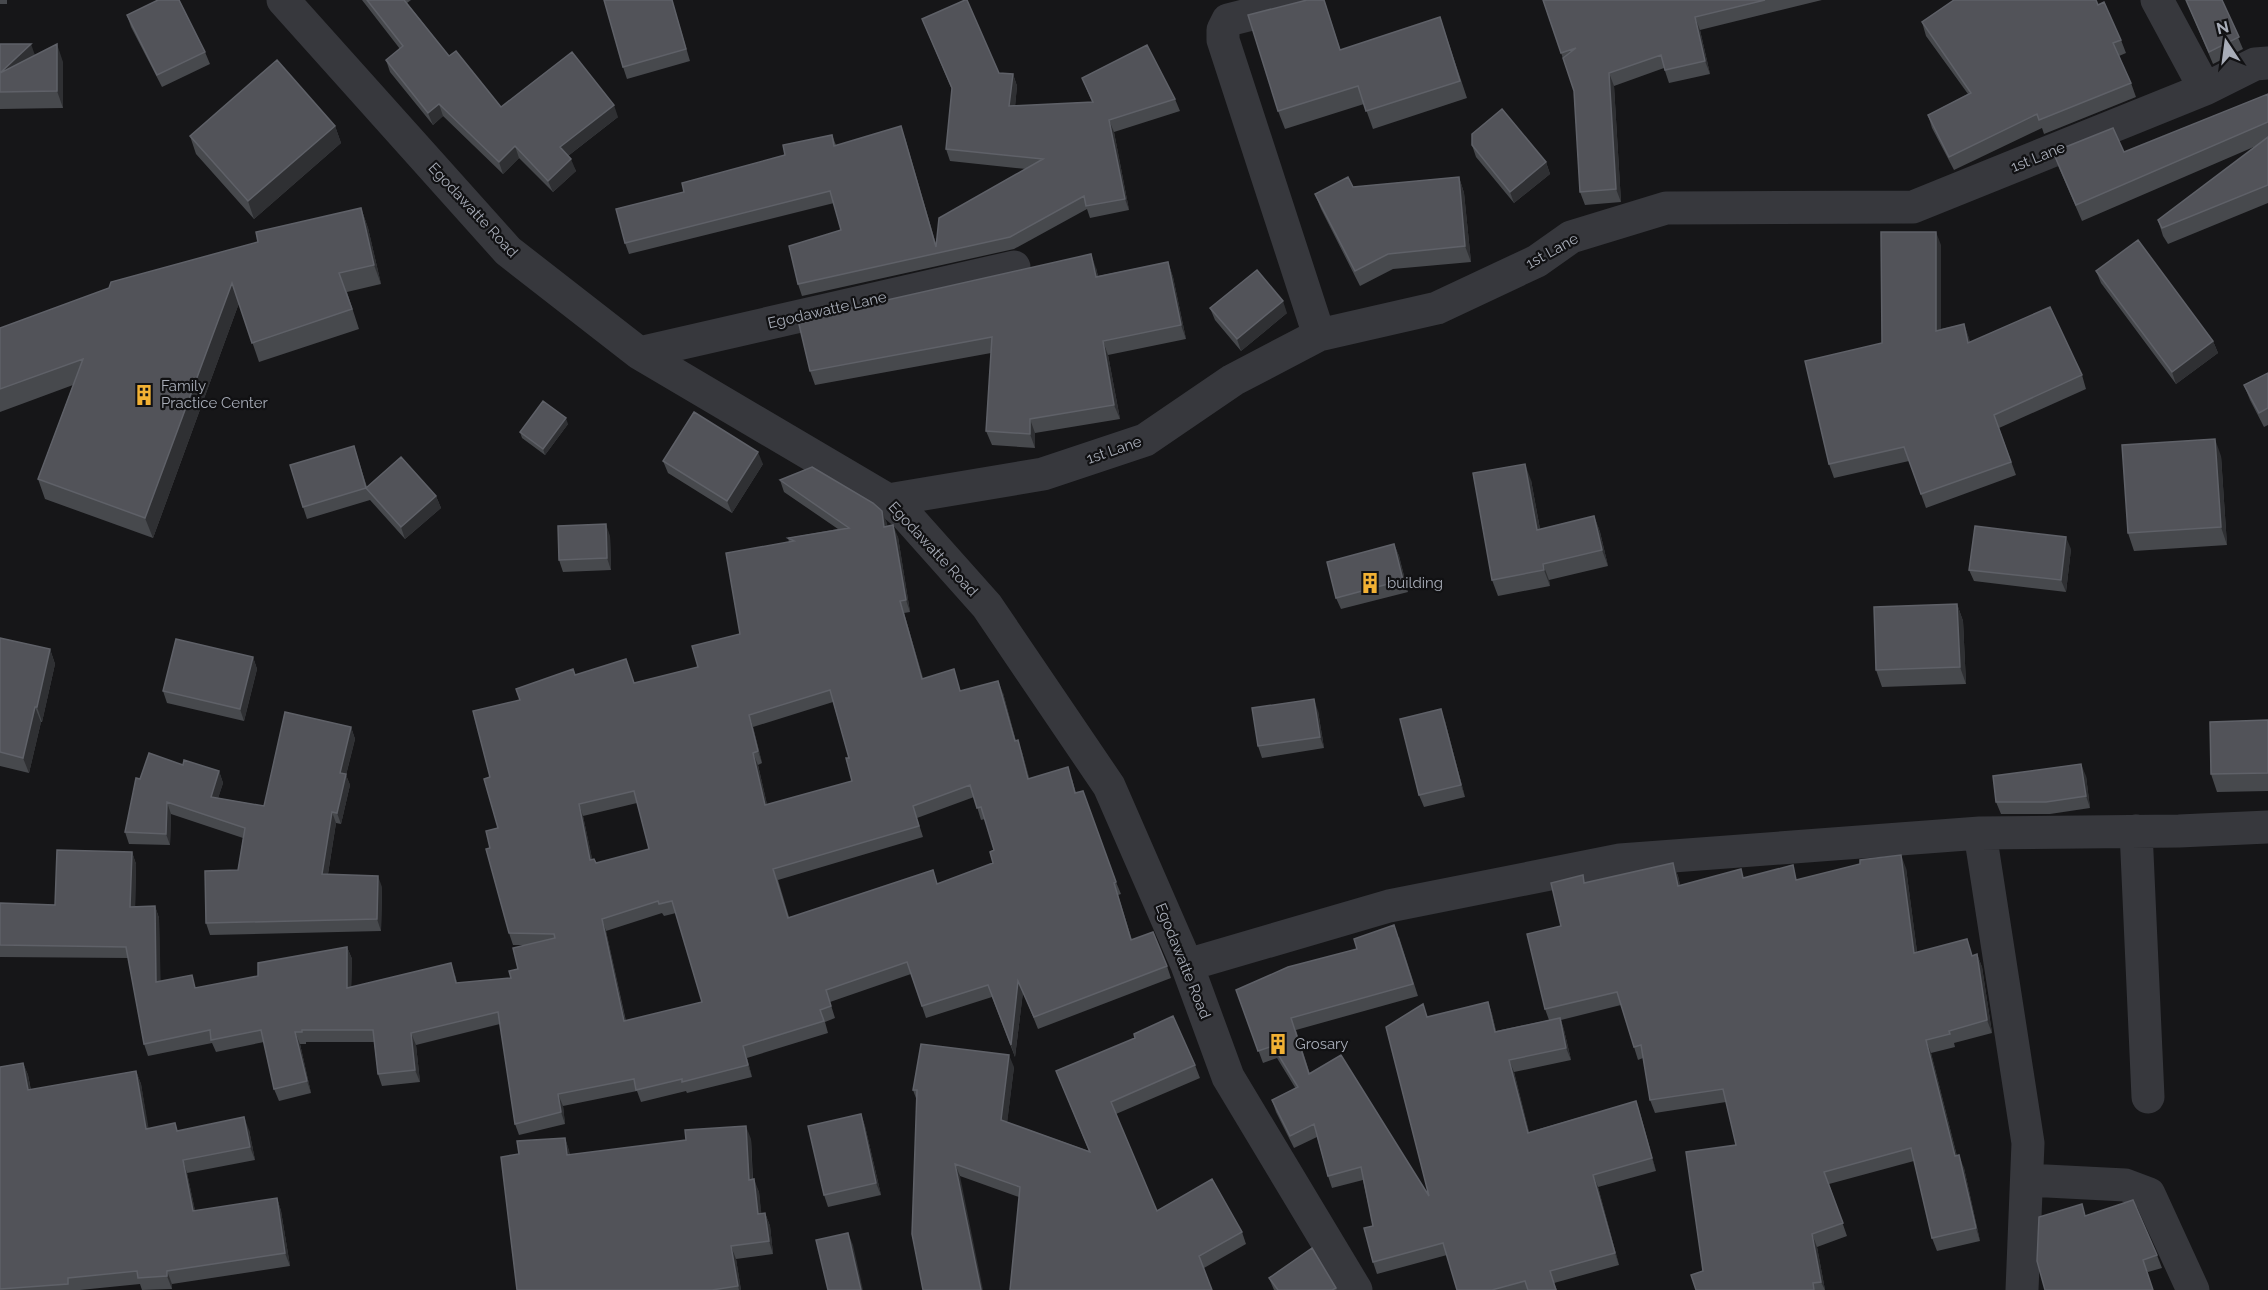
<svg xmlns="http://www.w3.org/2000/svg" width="2268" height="1290" font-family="Raleway,sans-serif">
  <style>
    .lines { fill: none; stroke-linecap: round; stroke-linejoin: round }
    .minor { stroke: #37383d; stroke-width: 33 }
    .wall { fill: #47494d; fill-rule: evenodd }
    .shaded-wall { fill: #2f3033 }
    .building { fill: #525359; stroke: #5f6168; stroke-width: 1.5; fill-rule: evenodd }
    .labels { text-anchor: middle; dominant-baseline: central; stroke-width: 4.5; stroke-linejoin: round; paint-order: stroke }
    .street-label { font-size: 15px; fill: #a8adb8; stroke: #111113 }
    .poi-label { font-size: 15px; fill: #a8adb8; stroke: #111113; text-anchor: start }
  </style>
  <rect width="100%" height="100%" fill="#161618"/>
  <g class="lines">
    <!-- minor -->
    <path class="minor" d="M283 0 508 251 639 353 888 500 905 514 987 606 1109 786 1187 965 1228 1077 1356 1290
      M1307 0 1228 20 1223 30V40L1319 335
      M2157 0 2205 89
      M639 353 1014 267
      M888 500 1043 474 1145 440 1233 380 1319 335 1437 308 1537 261 1571 237 1666 208 1913 207 2205 89 2255 64 2268 63
      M2136 831 2148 1097
      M1980 833 2028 1143 2022 1290
      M1187 965 1389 906 1620 860 1980 833 2179 831 2268 827
      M2028 1180 2125 1185 2149 1194 2193 1290"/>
  </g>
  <!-- wall -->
  <path class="wall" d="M0 0H7V4H0Z
    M362 0H411L407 3 449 56 501 107 618 117 568 156 576 171 553 192 519 158 503 174 443 116 433 125 390 72 386 60 400 49Z
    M672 0 690 61 627 79 623 67Z
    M1543 0H1822L1700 30 1710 74 1669 83 1664 68 1614 86 1621 202 1585 205 1580 192 1574 91Z
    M2186 0H2222L2243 49 2213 64Z
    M2098 5 2121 40 2126 53 2119 56 2131 83 2136 97 2044 134 2042 128 1954 170 1932 128 1928 115 1968 94 1926 36 1922 22Z
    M127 15 205 52 210 64 162 87 131 27Z
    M1440 17 1467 98 1373 129 1364 104 1285 129 1278 111 1340 50Z
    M922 19 999 73 1013 74 1017 86 1015 106 1092 102 1082 78 1175 99 1180 111 1114 132 1129 210 1090 218 1087 209 1014 249 802 296 798 284 841 230 834 203 629 254 625 243 684 192 785 155 832 135 836 145 905 138 936 244 1026 169 950 161 946 149 952 90Z
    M0 44 35 55 63 62V108L0 109Z
    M2268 94V203L2168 244 2163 236 2158 220 2256 146 2082 221 2059 168 2053 152H2124Z
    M335 126 341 143 254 219 196 154 190 136Z
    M1472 145 1546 162 1550 174 1514 203 1476 157Z
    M1459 177 1464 193 1471 262 1393 269 1360 286 1321 209 1315 194 1353 187Z
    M361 208 368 228 381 284 347 292 359 329 259 362 239 303 153 538 45 499 38 479 73 385 0 412V328Z
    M1941 245V329L1964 324 1970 342 2082 375 2086 389 1999 428 2016 475 1926 508 1909 461 1834 478 1829 464 1882 343Z
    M1168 262 1173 277 1186 339 1108 355 1120 419 1035 433V448L992 445 986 431 991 353 815 385 810 371 1096 268 1098 276Z
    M2096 271 2213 341 2218 353 2176 384 2101 283Z
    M1210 308 1287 313 1241 351 1215 320Z
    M2268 373V425L2264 427 2250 400 2244 385Z
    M568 424 545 455 522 438 520 432Z
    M354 446 367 487 436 496 441 508 405 539 370 500 307 519 303 507Z
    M2221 456 2227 545 2134 551 2128 533Z
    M663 461 763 464 732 513 668 473Z
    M780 480 882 511 887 526 898 537 910 612 904 613 923 679 961 690 1003 693 1016 741 1022 752 1029 778 1072 779 1076 793 1116 882 1121 894 1118 895 1132 940 1167 966 1171 978 1038 1029 1023 992 1015 1057 992 997 926 1018 911 974 830 1002 835 1018 825 1022 828 1033 747 1058 752 1077 687 1093 686 1091 641 1102 637 1091 563 1106 565 1124 519 1135 515 1124 500 1024 416 1045 420 1082 382 1086 378 1074 374 1042H306V1044H300L311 1093 279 1101 274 1089 264 1042 216 1052 212 1043 148 1056 144 1044 128 958 0 957V903L55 905 132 852 136 864 135 906H155L159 918 160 981 197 988 258 976 347 947 352 959 351 987 455 975 457 983 511 978 518 969 527 945H513L509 933 490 848 498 828 490 777 520 700 575 675 634 683 698 667 740 634 789 542 788 538 838 529 784 492ZM833 702 849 758 852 781 767 805 758 765 762 763 753 727ZM974 797 981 820 985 819 994 850 993 863 937 884 789 917 778 880 923 837 917 818ZM637 803 649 849 596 863 592 859 583 816ZM662 913 664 916 676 913 702 1002 626 1021 606 931Z
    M1531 480 1540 529 1594 516 1600 532 1608 566 1549 580 1550 586 1498 596 1492 580Z
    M610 536 611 570 563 572 559 560Z
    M1394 544 1399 556 1408 592 1341 609 1336 598Z
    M2071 549 2066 592 1974 581 1969 570Z
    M1957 604 1963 621 1966 684 1882 687 1876 670Z
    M0 638 50 649 55 664 42 722H41L29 773 0 766Z
    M253 657 257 669 244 721 167 703 163 691Z
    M1318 711 1324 748 1262 758 1258 746Z
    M2268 720V791L2217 792 2211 774Z
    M1445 721 1465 797 1424 807 1419 795Z
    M351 727 355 739 346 775 350 785 341 824 336 823 328 874 382 887 381 931 210 935 206 923 238 870 243 838 171 814 170 845 129 844 125 832 140 779 183 765 219 771 223 783 218 798 264 806Z
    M2086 776 2090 808 2050 814H2001L1996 802Z
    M1673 863 1678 876 1680 885 1744 877 1798 880 1906 868 1917 952 1973 955 1977 954 1982 967 1992 1033 1954 1043 1955 1047 1931 1053 1957 1156 1964 1168 1980 1241 1937 1251 1932 1238 1914 1161 1829 1184 1847 1236 1817 1247 1825 1290H1696L1703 1271 1736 1145 1726 1102 1655 1113 1650 1100 1643 1058 1638 1060 1621 1005 1561 1020 1564 1030 1571 1060 1514 1072 1529 1132 1636 1101 1640 1113 1656 1171 1598 1187 1619 1265 1554 1283 1557 1290H1457L1447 1255 1377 1274 1373 1262V1226L1363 1180 1332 1188 1328 1176 1317 1137 1294 1148 1276 1112 1272 1100 1296 1089 1277 1058 1263 1063 1236 990 1399 937 1418 996 1296 1030 1310 1074 1429 1196 1428 1017 1488 1002 1492 1014 1496 1031 1549 1020 1545 1009 1561 926 1583 875 1585 883Z
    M23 1063 28 1075 31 1090 136 1071 141 1084 148 1129 178 1131 249 1130 255 1160 187 1173 195 1211 277 1198 281 1211 290 1266 172 1284V1289L142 1290 140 1284 80 1290H0V1067Z
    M1195 1065 1200 1078 1116 1114 1157 1211 1242 1232 1246 1244 1204 1268 1019 1197 960 1176 917 1101 913 1090 1014 1067 1007 1122 1089 1151 1056 1071Z
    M861 1114 865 1126 881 1195 828 1207 824 1195Z
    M565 1138 570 1155 751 1139 753 1180 759 1192 761 1214 765 1213 770 1226 773 1254 736 1259 741 1290H517L519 1154Z
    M2086 1216 2157 1255 2162 1268 2148 1272Z
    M1269 1278 1336 1288 1337 1290H1274Z"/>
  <!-- shaded-wall -->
  <path class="shaded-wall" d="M1324 0 1325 2 1346 67 1340 50Z
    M1695 17 1700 30 1710 74 1705 61Z
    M31 44 37 61 0 73Z
    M57 44 63 62V108L57 91Z
    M1609 73 1614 86 1621 202 1616 189Z
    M1013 74 1017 86 1014 118 1009 106Z
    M439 104 443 116 433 125 428 113Z
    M614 105 618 117 564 159 560 147Z
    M1109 120 1114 132 1129 210 1125 199Z
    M335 126 341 143 254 219 248 201Z
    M901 126 905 138 938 253 936 247Z
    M515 146 519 158 503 174 499 162Z
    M571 159 576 171 553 192 548 181Z
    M1546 162 1550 174 1514 203 1510 192Z
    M1459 177 1464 193 1471 262 1465 246Z
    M361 208 368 228 381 284 374 265Z
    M1936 232 1941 245V344L1936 331Z
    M1091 254 1096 268 1101 291 1096 277Z
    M1168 262 1173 277 1186 339 1181 325Z
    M232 283 239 303 153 538 145 518Z
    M1283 301 1287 313 1241 351 1237 339Z
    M1964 324 1969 338 1973 357 1968 343Z
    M1103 341 1108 355 1120 419 1114 405Z
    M2213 341 2218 353 2176 384 2172 372Z
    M566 418 568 424 545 455 543 449Z
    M1030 419 1035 433V448L1030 434Z
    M2215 439 2221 456 2227 545 2221 527Z
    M758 452 763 464 732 513 727 501Z
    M1525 464 1531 480 1543 546 1537 530Z
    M436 496 441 508 405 539 401 527Z
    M882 511 887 523 889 539 884 527Z
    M1594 516 1600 532 1608 566 1602 550Z
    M606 524 610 536 611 570 607 558Z
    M893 525 898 537 910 612 906 600Z
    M2066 537 2071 549 2066 592 2061 580Z
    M1394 544 1399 556 1408 592 1403 580Z
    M1543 564 1549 580 1550 586 1544 570Z
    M900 601 904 613 927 691 922 679Z
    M1957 604 1963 621 1966 684 1960 667Z
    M50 649 55 664 42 722 37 707Z
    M253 657 257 669 244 721 240 709Z
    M998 681 1003 693 1019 753 1015 741Z
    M1314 699 1318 711 1324 748 1320 737Z
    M35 707 41 722 29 773 23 758Z
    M1441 709 1445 721 1465 797 1461 785Z
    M749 715 753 727 762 763 758 751Z
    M351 727 355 739 346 775 350 785 341 824 337 813 340 773Z
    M1018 740 1022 752 1033 791 1028 779Z
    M753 753 758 765 770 817 765 805Z
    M2081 764 2086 776 2090 808 2086 796Z
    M219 771 223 783 215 808 211 797Z
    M167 802 171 814 170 845 166 834Z
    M579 804 583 816 595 872 590 860Z
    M332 812 336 823 326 886 322 874Z
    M132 852 136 864 135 918 130 907Z
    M1901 855 1906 868 1919 966 1914 953Z
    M1673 863 1678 876 1683 899 1678 886Z
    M378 876 382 887 381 931 377 919Z
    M1114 883 1118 895 1135 952 1131 940Z
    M155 906 159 918 161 994 156 982Z
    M602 919 606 931 628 1033 624 1021Z
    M347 947 352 959 351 1000 347 988Z
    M1977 954 1982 967 1992 1033 1987 1020Z
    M451 963 455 975 460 995 456 983Z
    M1018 981 1023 992 1015 1057 1011 1045Z
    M1488 1002 1492 1014 1499 1044 1495 1032Z
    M1560 1018 1564 1030 1571 1060 1566 1048Z
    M295 1032 300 1044 311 1093 307 1081Z
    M411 1033 416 1045 420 1082 415 1070Z
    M1926 1040 1931 1053 1960 1169 1955 1156Z
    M743 1046 747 1058 752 1077 748 1065Z
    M1009 1055 1014 1067 1006 1132 1001 1120Z
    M1509 1060 1514 1072 1532 1145 1528 1133Z
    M23 1063 28 1075 33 1103 28 1090Z
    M136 1071 141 1084 151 1142 146 1129Z
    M558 1094 563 1106 565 1124 561 1112Z
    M1636 1101 1640 1113 1656 1171 1652 1158Z
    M861 1114 865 1126 881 1195 876 1183Z
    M244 1117 249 1130 255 1160 250 1147Z
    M746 1126 751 1139 753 1193 749 1180Z
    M565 1138 569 1150 572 1167 567 1155Z
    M1959 1155 1964 1168 1980 1241 1976 1228Z
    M183 1160 187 1173 198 1224 193 1211Z
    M955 1164 960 1176 983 1290H981Z
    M1593 1175 1598 1187 1619 1265 1615 1253Z
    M754 1179 759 1192 763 1227 758 1214Z
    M277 1198 281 1211 290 1266 285 1253Z
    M765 1213 770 1226 773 1254 769 1241Z
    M848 1233 853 1245 863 1290H861Z
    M1812 1234 1817 1247 1825 1290 1821 1282Z
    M731 1246 736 1259 741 1290H739L738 1286Z
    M167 1271 172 1284V1289L167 1276Z"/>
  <!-- building -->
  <path class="building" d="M158 0H179L205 52 157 75 127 15Z
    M367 0H404L449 56 456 51 501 107 572 52 614 105 560 147 571 159 548 181 515 146 499 162 439 104 428 113 386 60 403 46Z
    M604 0H672L686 49 623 67Z
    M965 0H967L999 73 1013 74 1009 106 1093 102 1082 78 1147 45 1175 99 1109 120 1125 199 1086 206 1084 196 1010 237 798 284 789 246 841 230 830 191 625 243 616 209 684 192 682 183 785 155 783 145 832 135 834 146 901 126 936 247 939 218 1043 159 946 149 952 88 922 19Z
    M1307 0H1324L1340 50 1440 17 1460 81 1366 111 1358 86 1278 111 1248 15Z
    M1543 0H1765L1695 17 1705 61 1665 70 1661 55 1609 73 1616 189 1580 192 1574 91 1563 58 1576 48 1561 53Z
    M1954 0H2096L2098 5 2104 2 2121 40 2113 43 2131 83 2039 120 2037 114 1949 157 1928 115 1971 93 1922 22Z
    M2186 0H2222L2239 37 2209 52Z
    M0 44H31L0 73Z
    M57 44V91L0 92V73Z
    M277 60 335 126 248 201 190 136Z
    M2268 94V122L2076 205 2053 152 2113 128 2124 152Z
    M1502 109 1546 162 1510 192 1472 145V134Z
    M2268 137V185L2162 228 2158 220Z
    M1348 177 1353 187 1459 177 1465 246 1388 254 1355 271 1315 194Z
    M361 208 374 265 339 273 352 309 252 343 232 283 145 518 38 479 83 359 0 389V328L109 288 111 282 258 242 256 232Z
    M1881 232H1936V331L1964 324 1968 343 2050 307 2082 375 1994 415 2011 462 1921 494 1904 447 1829 464 1805 361 1882 343Z
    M2138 240 2213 341 2172 372 2096 271Z
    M1091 254 1096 277 1168 262 1181 325 1103 341 1114 405 1030 419V434L986 431 992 337 810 371 798 320Z
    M1257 270 1283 301 1237 339 1210 308Z
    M2268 373V408L2259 413 2244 385Z
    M543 401 566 418 543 449 520 432Z
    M694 412 758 452 727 501 663 461Z
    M2215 439 2221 527 2128 533 2122 445Z
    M354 446 366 488 303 507 290 465Z
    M401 457 436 496 401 527 366 488Z
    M1525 464 1537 530 1594 516 1602 550 1543 564 1544 570 1492 580 1473 473Z
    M812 467 873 503 882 511 884 527 893 525 906 600 900 601 922 679 954 669 960 691 998 681 1015 741 1018 740 1028 779 1068 767 1075 793 1083 791 1116 882 1114 883 1131 940 1153 932 1167 966 1034 1017 1018 981 1011 1045 988 985 922 1006 907 962 826 990 831 1006 820 1010 824 1021 743 1046 748 1065 682 1082V1079L636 1090 634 1079 558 1094 561 1112 515 1124 498 1012 411 1033 415 1070 378 1074 373 1030H302V1032H295L307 1081 274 1089 261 1030 211 1040 210 1030 144 1044 126 947 0 945V903L55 905 57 850 132 852 130 907 155 906 156 982 192 975 195 988 258 976V963L347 947V988L451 963 456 983 511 978 509 971 518 969 513 948 555 938 554 934 509 933 486 849 490 848 486 831 498 828 484 779 490 777 473 711 520 700 516 689 573 669 575 675 626 659 634 683 698 667 692 646 740 634 726 553 794 541 788 538 849 528 780 480ZM830 690 849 758H846L852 781 765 805 753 753 758 751 749 715ZM970 785 977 808 981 807 994 850 990 852 993 863 937 884 933 870 788 918 773 869 919 826 913 806ZM634 791 649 849 596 863 594 859 590 860 579 804ZM658 901 659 904 672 901 702 1002 624 1021 602 919Z
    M606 524 607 558 559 560 558 526Z
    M1975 526 2066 537 2061 580 1969 570Z
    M1394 544 1403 580 1336 598 1327 562Z
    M1957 604 1960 667 1876 670 1874 607Z
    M0 638 50 649 37 707H35L23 758 0 752Z
    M176 639 253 657 240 709 163 691Z
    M1314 699 1320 737 1258 746 1252 708Z
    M1441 709 1461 785 1419 795 1400 719Z
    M285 712 351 727 340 773 346 774 337 813 332 812 322 874 378 876 377 919 206 923 205 871 238 870 245 828 167 802 166 834 125 832 136 778 140 779 149 753 183 765 184 760 219 771 211 797 264 806Z
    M2268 720V773L2211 774 2210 722Z
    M2081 764 2086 796 2046 802H1996L1993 776Z
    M1901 855 1914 953 1967 939 1972 956 1977 954 1987 1020 1949 1031 1950 1034 1926 1040 1955 1156 1959 1155 1976 1228 1932 1238 1911 1148 1824 1172 1843 1223 1812 1234 1821 1282 1813 1283 1814 1290H1696L1691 1275 1703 1271 1686 1152 1736 1145 1723 1089 1650 1100 1641 1045 1634 1047 1617 992 1545 1009 1527 934 1561 926 1551 883 1583 875 1584 883 1673 863 1678 886 1741 869 1743 878 1793 865 1796 880 1860 864V860Z
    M1394 925 1413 984 1291 1018 1309 1074 1341 1055 1429 1196 1386 1027 1423 1004 1427 1017 1488 1002 1495 1032 1560 1018 1566 1048 1509 1060 1528 1133 1636 1101 1652 1158 1593 1175 1615 1253 1550 1271 1556 1290H1528L1525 1281 1492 1290H1457L1443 1243 1373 1262 1364 1228 1373 1226 1361 1167 1328 1176 1314 1124 1290 1136 1272 1100 1298 1087 1273 1046 1258 1051 1236 990 1288 967 1357 949 1354 939Z
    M1173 1016 1195 1065 1111 1102 1157 1211 1212 1179 1242 1232 1199 1256 1212 1290H1010L1020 1187 955 1164 981 1290H923L912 1234 917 1090H913L921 1044 1009 1055 1001 1120 1090 1152 1056 1071 1135 1038 1134 1034Z
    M23 1063 28 1090 136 1071 146 1129 175 1123 177 1131 244 1117 250 1147 183 1160 193 1211 277 1198 285 1253 167 1271V1276L138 1278 137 1271 68 1278V1284L0 1289V1067Z
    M861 1114 876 1183 824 1195 808 1126Z
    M746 1126 749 1180 754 1179 758 1214 765 1213 769 1241 731 1246 738 1286 712 1290H517L501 1157 519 1154 517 1141 565 1138 567 1155 686 1140 685 1130Z
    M2133 1200 2157 1255 2143 1260 2153 1290H2045L2037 1261 2039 1217 2082 1204 2085 1216Z
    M848 1233 861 1290H828L816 1240Z
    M1312 1248 1336 1288 1332 1290H1278L1269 1278Z"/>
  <!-- icons -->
  <defs>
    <symbol id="building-bare" viewBox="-9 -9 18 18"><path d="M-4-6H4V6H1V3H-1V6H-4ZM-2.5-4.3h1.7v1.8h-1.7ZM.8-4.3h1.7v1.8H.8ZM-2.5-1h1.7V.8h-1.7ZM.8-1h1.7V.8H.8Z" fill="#f2b134" stroke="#111113" stroke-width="2.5" paint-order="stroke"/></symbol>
  </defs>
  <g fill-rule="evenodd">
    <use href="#building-bare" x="129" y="380" width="30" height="30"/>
    <use href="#building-bare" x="1355" y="568" width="30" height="30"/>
    <use href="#building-bare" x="1263" y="1029" width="30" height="30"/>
  </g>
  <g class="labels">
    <!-- street labels -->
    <g class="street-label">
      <text transform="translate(2038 157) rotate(-22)">1st Lane</text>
      <text transform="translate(473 210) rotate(47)">Egodawatte Road</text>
      <text transform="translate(1552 251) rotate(-29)">1st Lane</text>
      <text transform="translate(827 310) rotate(-13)">Egodawatte Lane</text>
      <text transform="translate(1114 450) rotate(-19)">1st Lane</text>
      <text transform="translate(933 549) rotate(47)">Egodawatte Road</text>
      <text transform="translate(1183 961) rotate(68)">Egodawatte Road</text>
    </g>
    <!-- poi labels -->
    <g class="poi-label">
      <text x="161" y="386">Family<tspan x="161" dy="17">Practice Center</tspan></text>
      <text x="1387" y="583">building</text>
      <text x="1295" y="1044">Grosary</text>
    </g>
  </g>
  <!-- north arrow -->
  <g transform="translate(2226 42) rotate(347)" stroke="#111113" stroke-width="4.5" paint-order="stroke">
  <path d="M0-4.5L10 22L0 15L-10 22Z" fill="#a8adb8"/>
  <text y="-9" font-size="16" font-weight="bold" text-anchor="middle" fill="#a8adb8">N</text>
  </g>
</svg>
